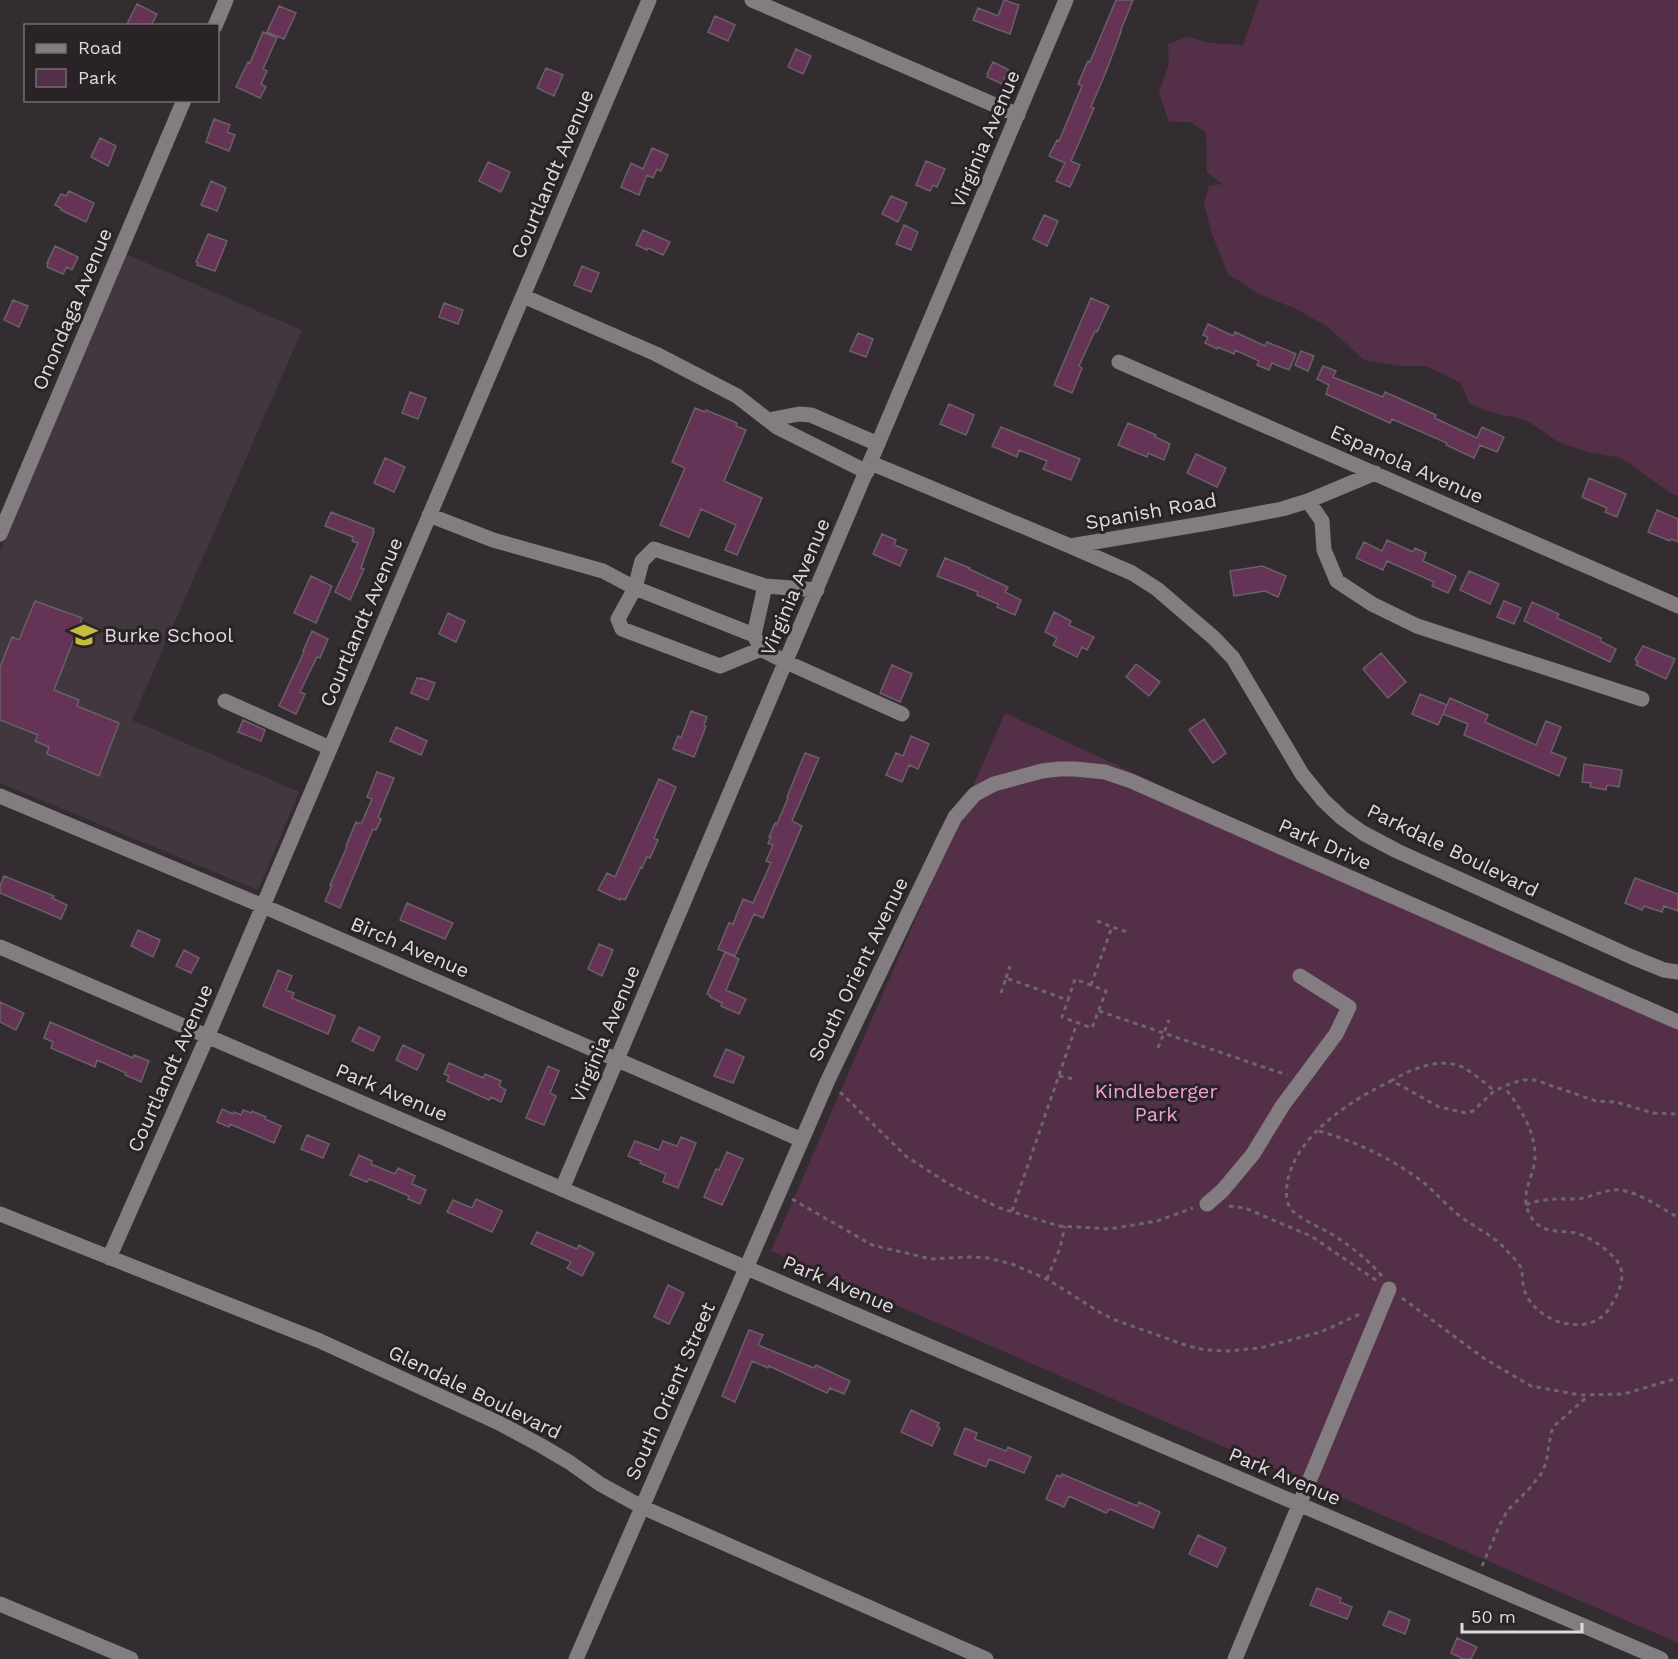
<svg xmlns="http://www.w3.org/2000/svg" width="1678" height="1659" font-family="'Work Sans',sans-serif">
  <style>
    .built { fill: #42373e }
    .green { fill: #533047 }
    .building { fill: #653355; stroke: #686165; stroke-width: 1.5 }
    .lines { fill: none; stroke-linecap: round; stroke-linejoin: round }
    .path { stroke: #6c676a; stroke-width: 3; stroke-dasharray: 4.5 4.5; stroke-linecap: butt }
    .minor { stroke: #837c80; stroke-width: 15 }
    .labels { text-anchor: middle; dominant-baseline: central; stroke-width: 6; stroke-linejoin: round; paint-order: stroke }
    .street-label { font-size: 20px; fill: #dfdbdd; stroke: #292327 }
    .poi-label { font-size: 20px; fill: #dfdbdd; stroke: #292327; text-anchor: start }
    .park-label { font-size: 20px; fill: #f1a1d6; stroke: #292327 }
  </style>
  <rect width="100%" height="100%" fill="#332d31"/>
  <!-- built -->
  <path class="built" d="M125 254 302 330 132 720 299 792 258 890 0 783V551Z"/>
  <!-- green -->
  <path class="green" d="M1259 0H1678V496L1672 494 1621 458 1587 452 1557 441 1526 420 1490 412 1469 403 1461 383 1426 366H1399L1364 360 1328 327 1294 308 1259 294 1228 274 1212 234 1204 204 1209 186 1222 184 1207 172 1206 133 1191 122H1169L1159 92 1169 64 1168 44 1187 37 1211 43 1243 45Z
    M1005 713 1678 1027V1643L771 1251Z"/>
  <!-- building -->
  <path class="building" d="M1004 0 1019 5 1010 34 973 20 978 8 998 16Z
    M1116 0H1133L1120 32H1121L1107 69 1091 107 1094 108 1071 161 1080 165 1070 187 1056 181 1065 163 1049 156 1057 140 1059 141 1082 86 1078 84 1088 61 1090 62Z
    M137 4 157 14 151 26H126Z
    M279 6 296 13 284 39 267 32Z
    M715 16 735 25 728 41 708 32Z
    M263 32 277 38 263 69 267 71 261 84 266 87 260 98 236 87 248 62 250 63Z
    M796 49 811 56 803 74 788 67Z
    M993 62 1009 70 1002 84 987 77 988 75 987 74Z
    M546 68 563 75 554 96 537 88Z
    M214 119 230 125 227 132 235 135 229 151 206 142Z
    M100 138 116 146 108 166 91 157Z
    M652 148 668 155 661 171 657 169 653 178 647 175 639 195 621 187 631 163 643 169Z
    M926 161 945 169 937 187 933 185 930 191 916 185Z
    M488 162 510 172 501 192 479 181Z
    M211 181 226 188 217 211 201 205Z
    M69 191 94 203 86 222 61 210V208L55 205 61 194 66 196Z
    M891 196 907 203 898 222 882 214Z
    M1044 215 1058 221 1047 246 1033 239Z
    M904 225 918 232 911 250 896 244Z
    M643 230 670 242 663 255 648 248 647 250 636 245Z
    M208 234 227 241 215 271 197 265 198 263 196 262Z
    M55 246 78 257 72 270 67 267 63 274 47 267 48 263H47Z
    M582 266 599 273 591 292 574 285Z
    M1091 298 1109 306 1097 332 1095 331 1083 357 1079 366 1082 368 1072 393 1054 385Z
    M13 300 28 306 19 327 4 320Z
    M444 303 463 310 458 324 439 317Z
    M1208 324 1233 336 1235 332 1265 346 1267 342 1296 354 1289 370 1272 363 1269 370 1257 365 1259 361 1235 350 1234 354 1218 347 1217 349 1205 343 1208 337 1203 335Z
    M858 333 873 339 866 357 850 351Z
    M1301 351 1314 356 1308 371 1295 365Z
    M1323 366 1336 371 1333 377 1383 397 1385 392 1436 415 1435 418 1477 438 1482 427 1504 437 1497 452 1480 445 1474 458 1446 445 1447 443 1392 419 1390 423 1326 394 1329 385 1317 379Z
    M410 392 426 398 418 419 402 413Z
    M949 404 974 415 966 435 940 424Z
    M695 408 705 412 706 410 737 423 736 426 746 430 724 481 762 498 737 555 725 550 736 525 701 509 689 537 660 525 685 468 672 462Z
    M1128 423 1156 435 1155 437 1170 444 1164 460 1148 453 1147 457 1118 445Z
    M1001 427 1080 459 1071 480 1043 469 1047 461 1019 450 1017 457 992 446Z
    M1196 454 1226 468 1217 487 1187 473Z
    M385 458 405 467 394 492 374 483Z
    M1589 478 1626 494 1617 517 1605 512 1607 508 1582 497Z
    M1657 510 1678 519V542L1671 539 1670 541 1648 532Z
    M331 512 374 529 373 531 374 532 361 568 364 569 350 600 335 592 358 543 352 541 353 537 325 526Z
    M882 534 896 540 894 545 907 550 900 566 873 554Z
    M1387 540 1413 552 1415 548 1426 553 1423 561 1456 576 1448 593 1432 586 1434 582 1387 561 1383 570 1356 558 1364 542 1382 551Z
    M945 558 970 568 969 569 1008 587 1005 592 1021 600 1015 615 997 607 998 604 977 595 978 592 937 576Z
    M1262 566 1286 576 1278 597 1265 591 1234 596 1230 571Z
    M1469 571 1499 584 1490 604 1460 590Z
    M311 576 332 586 316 623 294 613Z
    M35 601 82 618 54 690 79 700 77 706 119 723 99 776 47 754 49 747 35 741 38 735 0 720V667L12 637 19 640Z
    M1504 601 1521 608 1514 624 1497 617Z
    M1532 602 1559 614 1557 618 1601 638 1600 641 1616 649 1610 662 1524 621Z
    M1054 612 1071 621 1069 625 1094 637 1087 650 1082 647 1077 657 1053 645 1057 638 1045 632Z
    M448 613 465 621 456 642 439 634Z
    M312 631 328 639 320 658 317 657 300 692 305 694 296 714 279 706 304 652 303 651Z
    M1643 646 1675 659 1666 679 1636 665 1638 662 1635 660Z
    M1381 653 1406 682 1388 698 1363 669Z
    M1136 664 1160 682 1149 696 1126 677Z
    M892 665 912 674 900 702 880 693Z
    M417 678 421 679V678L435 683 428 700 411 693Z
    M1420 694 1447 705 1438 725 1412 714Z
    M1450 698 1488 715 1485 722 1536 745 1546 721 1561 727 1551 752 1566 758 1559 776 1464 735 1468 724 1443 714Z
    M691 711 707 717 704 725 706 726 694 757 673 749 678 736 681 738Z
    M1204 719 1226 753 1213 763 1189 730Z
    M243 720 265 730 261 741 238 732Z
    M396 727 427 741 421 755 390 741Z
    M911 736 929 744 918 769 909 765 902 782 886 775 896 753 903 756Z
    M805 753 819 758 792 821 802 826 763 918 754 914 735 956 718 949 729 923 733 924 743 899 753 903 771 863 766 861 773 845 768 843 771 837H769L775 823 777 824 788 798 787 797Z
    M1584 764 1622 770 1619 787 1607 785 1606 790 1590 787 1591 783 1582 782Z
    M377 772 394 778 378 817 381 819 376 830 373 829 340 908 325 901 332 885H330L347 847 346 846 356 822 361 824 372 799 367 797Z
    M659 779 676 787 654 838 658 840 650 858 647 857 642 868 641 867 625 900 620 898V900L598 890 607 873 615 877Z
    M4 876 54 896 52 898 67 905 61 919 0 893V886Z
    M1635 878 1678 894V911L1664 906 1662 912 1644 906 1642 910 1625 903Z
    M407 903 453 923 445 939 400 920Z
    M138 930 160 940 153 957 131 946Z
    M599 944 613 950 602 976 588 969Z
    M184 950 199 958 191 973 176 966Z
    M725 952 739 959 726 990 746 999 739 1014 721 1006 722 1003 710 997V995L707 994Z
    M278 970 292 976 286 990 294 993 292 998 335 1016 328 1034 263 1006Z
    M0 1002 24 1013 16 1030 0 1022Z
    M50 1022 133 1058 134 1055 149 1061 141 1082 125 1075 126 1073 97 1060 95 1067 51 1048 53 1042 44 1038Z
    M359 1027 380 1037 373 1051 352 1041Z
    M403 1045 424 1055 417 1070 396 1060Z
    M726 1049 744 1057 733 1083 714 1076Z
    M449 1063 483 1078 485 1074 501 1081 499 1086 506 1090 501 1102 491 1097 489 1100 447 1081 449 1076 444 1074Z
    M548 1066 559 1071 550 1093 556 1096 544 1125 526 1118Z
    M222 1109 233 1114 234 1112 241 1115 243 1110 251 1113 252 1111 266 1117 265 1119 281 1126 274 1143 230 1124 229 1127 217 1122Z
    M307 1135 329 1144 323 1158 301 1149Z
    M681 1137 696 1143 678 1188 663 1182 666 1174 640 1163 641 1161 628 1156 635 1141 659 1150 663 1141 677 1146Z
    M727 1152 743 1159 722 1205 704 1197 716 1169 719 1170Z
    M359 1155 372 1161 371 1164 395 1174 398 1168 415 1176 412 1184 426 1190 420 1204 408 1199 409 1196 369 1179 367 1182 350 1175Z
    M476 1199 502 1211 492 1232 447 1212 453 1200 472 1208Z
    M537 1232 577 1249 579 1245 594 1253 582 1276 567 1268 571 1262 531 1244Z
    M668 1285 684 1293 669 1324 654 1317Z
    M749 1330 763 1335 758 1345 814 1368 816 1365 850 1381 844 1394 830 1388 827 1393 769 1366 768 1368 752 1361 735 1402 722 1396Z
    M911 1410 939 1423 937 1426 940 1428 932 1446 901 1432Z
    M965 1428 977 1433 975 1439 1006 1451 1008 1447 1031 1457 1024 1473 989 1459 986 1467 954 1454Z
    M1062 1474 1137 1506 1139 1502 1160 1512 1153 1528 1110 1509 1106 1513 1069 1496 1064 1507 1046 1499 1057 1475 1061 1477Z
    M1198 1535 1226 1548 1217 1567 1189 1554Z
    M1317 1588 1341 1598 1340 1602 1352 1607 1347 1619 1310 1605Z
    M1389 1611 1410 1620 1405 1634 1383 1625Z
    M1457 1638 1477 1647 1471 1659H1463L1451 1653Z"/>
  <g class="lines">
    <!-- path -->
    <path class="path" d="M1097 921 1112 927
      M1006 978 1010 966
      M1091 985 1112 927 1127 932
      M1001 993 1006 978 1068 1000 1075 979 1106 991 1092 1028 1062 1017 1068 1000
      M1099 1011 1287 1075
      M1158 1048 1169 1020
      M1059 1076 1075 1079
      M1391 1081C1411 1069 1441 1056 1464 1068 1473 1073 1486 1083 1494 1091
      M840 1092 907 1157 949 1184 1000 1208 1059 1226 1110 1229 1157 1221 1193 1208
      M1319 1131C1357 1142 1393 1159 1424 1183 1437 1194 1448 1207 1461 1217 1476 1228 1496 1237 1508 1252 1512 1256 1517 1261 1520 1266 1523 1271 1522 1278 1523 1284 1525 1298 1534 1308 1546 1316 1563 1326 1589 1330 1605 1314 1610 1309 1613 1301 1617 1295 1622 1283 1625 1272 1617 1261 1607 1249 1591 1237 1576 1233 1562 1230 1545 1234 1534 1221 1514 1196 1537 1177 1535 1152 1533 1127 1519 1106 1504 1087
      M792 1199 872 1245 931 1259 969 1257 988 1258 1012 1264 1047 1279 1101 1313 1115 1320 1188 1346 1205 1350 1228 1351 1260 1348 1321 1332 1362 1313
      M1526 1205C1542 1198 1559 1199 1577 1199 1589 1198 1601 1191 1613 1190 1635 1188 1659 1208 1678 1217
      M1229 1206 1245 1208 1311 1236 1377 1281
      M1012 1211 1077 1023
      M1382 1276C1367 1259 1352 1247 1333 1235 1322 1228 1297 1218 1290 1208 1286 1201 1286 1192 1287 1185 1293 1137 1351 1100 1391 1081L1400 1085 1439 1107 1466 1113 1473 1111 1494 1091 1512 1083 1523 1080H1535L1596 1101 1616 1102 1653 1113 1678 1114
      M1047 1279 1060 1248 1065 1226
      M1402 1298 1485 1359 1531 1386 1580 1395 1624 1394 1678 1378
      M1482 1566 1502 1520 1508 1510 1529 1489 1541 1474 1546 1463 1551 1433 1554 1426 1588 1396"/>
    <!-- minor -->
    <path class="minor" d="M752 0 1018 115
      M215 26 226 0
      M523 296 656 354 737 396 777 427 867 472
      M1119 362 1678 606
      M768 420 799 414 811 415 878 444
      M871 463 1070 546 1208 523 1282 509 1308 501 1375 473
      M1308 501 1322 521 1324 550 1337 581 1372 604 1417 626 1642 699
      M429 515 493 540 603 571 635 588 754 635 761 649 786 662 902 714
      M0 534 184 100
      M1070 546 1132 573 1157 589 1214 638 1233 658 1302 774 1323 800 1342 818 1363 833 1397 851 1632 957 1664 970 1678 972
      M765 586 817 590
      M754 635 765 586 654 549 642 561 635 588 618 619 622 629 720 666 761 649
      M225 701 330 748
      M0 796 263 906 802 1140
      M0 947 562 1189 1661 1659
      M562 1189 1066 0
      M1207 1204 1223 1190 1253 1154 1283 1105 1336 1034 1349 1007 1300 976
      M0 1214 320 1341 499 1423 540 1445 569 1462 600 1484 642 1507 986 1659
      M109 1258 208 1035 649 0
      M0 1604 131 1659
      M576 1659 828 1080 945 837 955 817 975 794 994 784 1042 771 1059 769H1075L1105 772 1131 781 1678 1022
      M1235 1659 1389 1289"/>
  </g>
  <!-- icons -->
  <defs>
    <symbol id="school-bare" viewBox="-9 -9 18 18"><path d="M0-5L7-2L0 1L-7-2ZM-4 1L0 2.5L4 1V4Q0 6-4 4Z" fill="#c3bd3e" stroke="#292327" stroke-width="2.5" paint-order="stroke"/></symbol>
  </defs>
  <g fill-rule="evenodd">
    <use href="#school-bare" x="65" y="616" width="38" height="38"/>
  </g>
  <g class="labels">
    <!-- street labels -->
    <g class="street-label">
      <text transform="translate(985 139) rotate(-67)">Virginia Avenue</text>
      <text transform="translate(552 174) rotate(-67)">Courtlandt Avenue</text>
      <text transform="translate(72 309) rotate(-67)">Onondaga Avenue</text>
      <text transform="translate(1407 464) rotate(24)">Espanola Avenue</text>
      <text transform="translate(1151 511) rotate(-10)">Spanish Road</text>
      <text transform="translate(795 587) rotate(-67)">Virginia Avenue</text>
      <text transform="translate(361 622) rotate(-67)">Courtlandt Avenue</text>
      <text transform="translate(1325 844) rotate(24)">Park Drive</text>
      <text transform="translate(1453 850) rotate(26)">Parkdale Boulevard</text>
      <text transform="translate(410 947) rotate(23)">Birch Avenue</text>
      <text transform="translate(858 969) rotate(-64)">South Orient Avenue</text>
      <text transform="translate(605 1034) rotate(-67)">Virginia Avenue</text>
      <text transform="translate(170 1068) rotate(-66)">Courtlandt Avenue</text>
      <text transform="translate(392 1092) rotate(23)">Park Avenue</text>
      <text transform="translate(839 1284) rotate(23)">Park Avenue</text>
      <text transform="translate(670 1391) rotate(-66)">South Orient Street</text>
      <text transform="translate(475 1392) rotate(26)">Glendale Boulevard</text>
      <text transform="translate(1285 1476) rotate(23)">Park Avenue</text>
    </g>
    <!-- poi labels -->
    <g class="poi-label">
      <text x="104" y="635">Burke School</text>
    </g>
    <!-- park labels -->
    <g class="park-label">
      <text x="1156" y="1091">Kindleberger<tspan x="1156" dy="23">Park</tspan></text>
    </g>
  </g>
  <!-- legend -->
  <rect x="24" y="24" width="195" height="78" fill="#292327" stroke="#726d70" stroke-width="1.5"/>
  <rect x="36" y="44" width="30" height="9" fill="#837c80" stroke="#726d70" stroke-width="1.5"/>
  <text x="78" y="54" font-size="18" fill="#dfdbdd">Road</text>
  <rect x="36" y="69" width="30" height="18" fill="#533047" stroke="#726d70" stroke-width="1.5"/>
  <text x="78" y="84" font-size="18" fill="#dfdbdd">Park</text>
  <!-- scale -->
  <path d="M1462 1623v9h120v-9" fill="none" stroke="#dfdbdd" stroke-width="3"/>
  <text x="1471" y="1623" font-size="18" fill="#dfdbdd" stroke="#292327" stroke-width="4.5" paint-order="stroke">50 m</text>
</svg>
